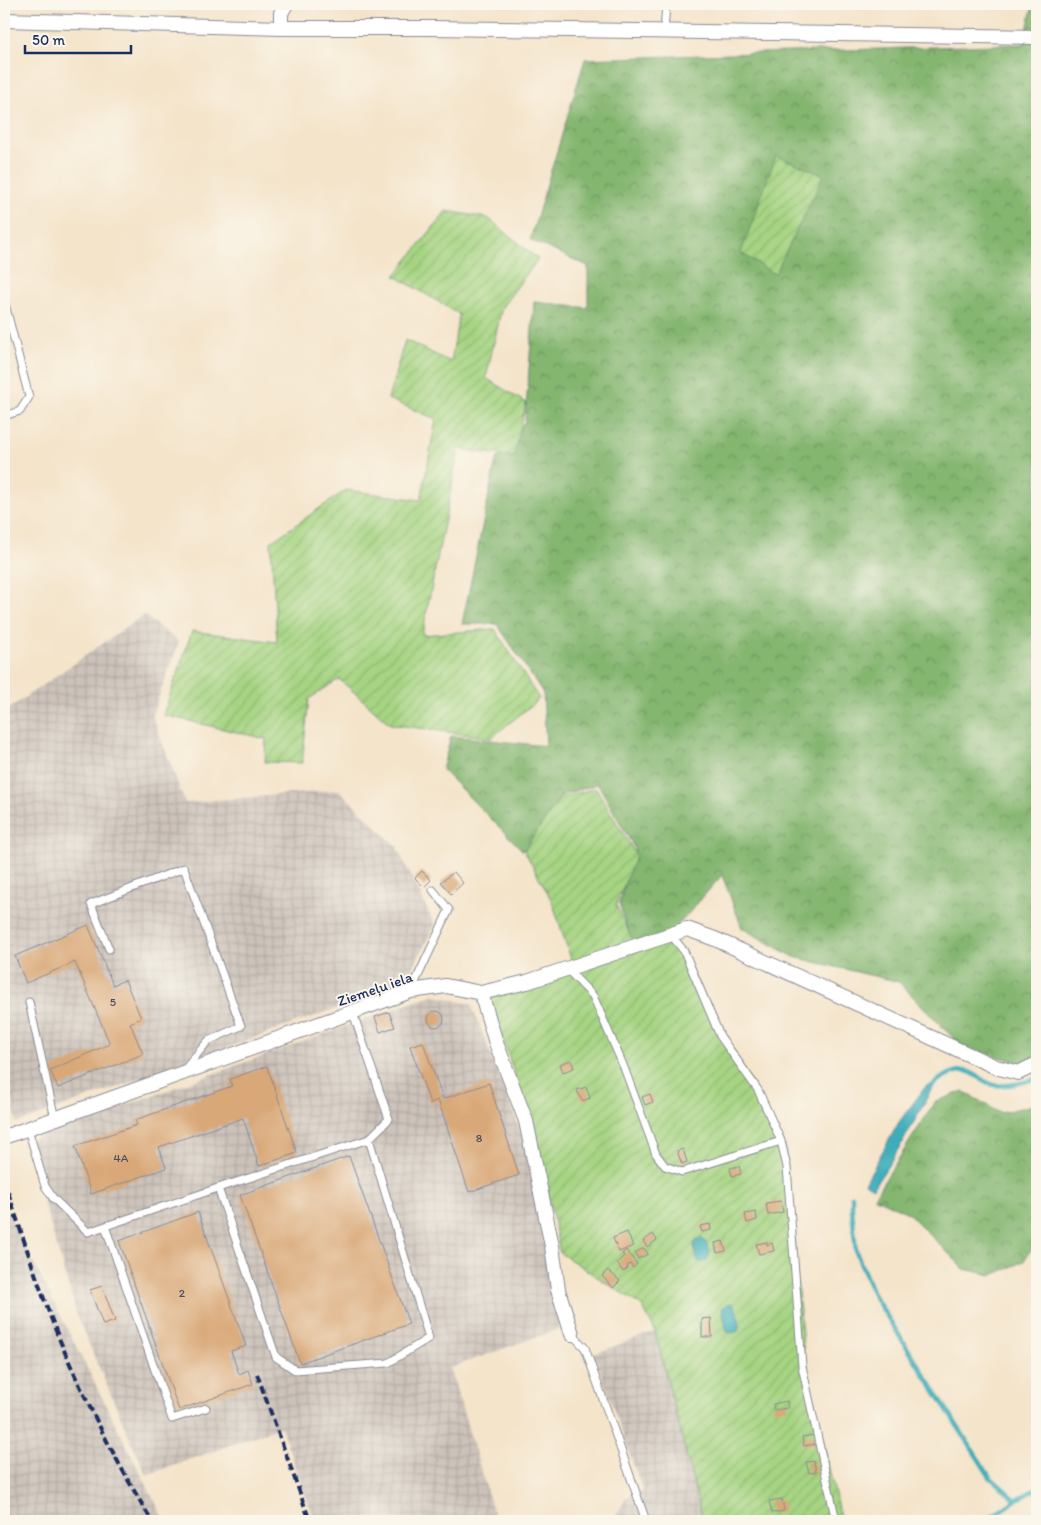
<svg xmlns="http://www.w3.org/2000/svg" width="1041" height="1525" font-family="Itim,sans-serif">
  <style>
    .industrial { fill: url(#industrial-grid) }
    .forest { fill: url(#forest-crowns); stroke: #507267 }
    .garden { fill: url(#garden-furrows); stroke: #608270 }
    .water { fill: #3dadb9; stroke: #2c6e8c }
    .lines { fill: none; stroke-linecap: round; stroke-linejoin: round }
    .stream { stroke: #3dadb9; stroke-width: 4.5 }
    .building { fill: #d9a878 }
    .lane-casing { stroke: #888a94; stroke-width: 9 }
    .street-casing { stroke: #888a94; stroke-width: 16 }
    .lane { stroke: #fff; stroke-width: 7 }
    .street { stroke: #fff; stroke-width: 14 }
    .rail { stroke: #1b2f5e; stroke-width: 4; stroke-dasharray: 8 4; stroke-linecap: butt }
    .labels { text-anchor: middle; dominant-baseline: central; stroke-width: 4; stroke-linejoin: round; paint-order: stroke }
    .number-label { font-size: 12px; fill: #4a4d64 }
    .street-label { font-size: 15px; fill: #1b2f5e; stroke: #fbf7ec }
  </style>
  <defs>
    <pattern id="industrial-grid" width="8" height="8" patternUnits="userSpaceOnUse" patternTransform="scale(1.25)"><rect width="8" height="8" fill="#ccc2b9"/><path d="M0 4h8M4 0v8" fill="none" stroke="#afa7a1"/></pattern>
    <pattern id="forest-crowns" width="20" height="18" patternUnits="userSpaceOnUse" patternTransform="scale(1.25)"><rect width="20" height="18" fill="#84b670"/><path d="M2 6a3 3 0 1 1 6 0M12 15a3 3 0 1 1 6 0" fill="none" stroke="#6b945f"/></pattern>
    <pattern id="garden-furrows" width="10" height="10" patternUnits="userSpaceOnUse" patternTransform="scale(1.25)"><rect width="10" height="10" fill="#a6d482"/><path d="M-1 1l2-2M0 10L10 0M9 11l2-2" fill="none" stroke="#8eb673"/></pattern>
  </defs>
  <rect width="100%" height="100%" fill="#fbf7ec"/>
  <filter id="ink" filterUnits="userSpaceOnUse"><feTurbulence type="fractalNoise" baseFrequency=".02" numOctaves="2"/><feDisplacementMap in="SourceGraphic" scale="10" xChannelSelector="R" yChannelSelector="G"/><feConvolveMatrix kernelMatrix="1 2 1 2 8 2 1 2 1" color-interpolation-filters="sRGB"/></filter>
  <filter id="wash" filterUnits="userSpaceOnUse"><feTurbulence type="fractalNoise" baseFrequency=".0096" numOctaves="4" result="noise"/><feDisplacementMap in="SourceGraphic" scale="20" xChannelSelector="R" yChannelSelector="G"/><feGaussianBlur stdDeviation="1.12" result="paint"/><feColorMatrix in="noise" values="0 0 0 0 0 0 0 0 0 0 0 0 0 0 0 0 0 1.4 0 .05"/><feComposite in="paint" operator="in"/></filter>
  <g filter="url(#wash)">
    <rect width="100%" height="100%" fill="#f4e4ca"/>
    <!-- industrial -->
    <path class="industrial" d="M144 615 179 642 152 715 185 803 339 790 397 847 435 925 404 984 17 1123 4 1056V712Z
      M433 995 471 1004 524 1140 561 1328 450 1368 496 1521H315L281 1427 146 1475 78 1319 26 1141Z
      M4 1205 165 1521H4Z
      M655 1331 703 1521H613L626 1498 643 1491 594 1354Z"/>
    <!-- forest -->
    <path class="forest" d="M1033 4H1037V1055L1021 1063 961 1046 899 982 794 957 742 928 722 875 674 930 659 1019 619 904 635 849 598 784 562 795 523 851 442 770 451 736 546 746 543 693 497 624H462L496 460 525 422 534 302 588 308V266L530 240 585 59 1024 44Z
      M963 1091 1000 1113 1037 1104V1241L1023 1262 992 1275 964 1269 908 1213 874 1197 935 1102Z"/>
    <!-- garden -->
    <path class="garden" d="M776 156 824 175 775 274 741 253Z
      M446 211 488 218 538 259 502 307 486 378 526 403 514 457 459 449 422 635 495 629 539 699 491 738 390 724 339 679 309 699 302 763 265 762 266 739 163 715 192 631 277 642 271 542 346 490 421 500 436 419 388 399 405 340 451 362 459 314 395 276Z
      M596 788 636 855 616 905 634 943 572 962 552 901 524 850 560 798Z
      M674 939 785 1147 804 1357 841 1521H703L655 1331 642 1306 560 1253 539 1147 489 998Z"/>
    <!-- water -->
    <path class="water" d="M934 1084C916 1120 896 1155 873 1188L865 1183 899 1122 926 1086Z
      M701 1238C710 1245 713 1256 704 1262H699L696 1259 694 1244 697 1240Z
      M732 1303C738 1310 741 1323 738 1331L732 1333 727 1331 722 1309 725 1305Z"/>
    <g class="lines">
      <!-- stream -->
      <path class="stream" d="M931 1088C938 1078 957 1068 969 1072 978 1075 985 1083 994 1085 1009 1087 1023 1083 1037 1078
        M852 1196V1209L856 1252 874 1296 990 1477 1016 1500
        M985 1521 1016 1500 1037 1488"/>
    </g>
    <g id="blocks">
      <!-- building -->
      <path class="building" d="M422 871 431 880 424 887 415 878Z
        M454 872 463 883 451 894 441 882Z
        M88 925 113 985 125 980 141 1018 130 1023 143 1054 58 1088 50 1070 110 1044 75 962 26 983 15 956Z
        M428 1019a8 8 0 1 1 16 0a8 8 0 1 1-16 0Z
        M389 1012 395 1027 380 1032 375 1017Z
        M423 1042 443 1099 489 1083 519 1175 469 1192 438 1100 430 1103 410 1046Z
        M571 1060 574 1068 563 1072 560 1064Z
        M267 1066 297 1153 259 1166 243 1118 159 1147 166 1168 91 1194 75 1146 137 1125 135 1120 232 1086 230 1079Z
        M586 1087 590 1098 582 1101 577 1090Z
        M650 1094 653 1102 645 1105 642 1097Z
        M683 1149 687 1162 682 1164 677 1151Z
        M349 1156 409 1324 300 1363 240 1195Z
        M739 1166 741 1174 732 1176 730 1168Z
        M781 1201 783 1212 768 1215 766 1203Z
        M198 1212 246 1346 231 1351 239 1374 248 1370 253 1384 179 1410 119 1241Z
        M756 1212 757 1220 747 1223 745 1214Z
        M710 1224 711 1230 702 1232 700 1226Z
        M627 1232 633 1246 619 1252 613 1238Z
        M653 1234 657 1240 647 1247 643 1241Z
        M723 1241 726 1251 717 1253 715 1243Z
        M767 1242V1245L772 1243 774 1251 759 1254 756 1244Z
        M644 1248 648 1254 638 1259 635 1253Z
        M626 1250 637 1264 633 1268 630 1264 627 1266 628 1268 623 1272 617 1263 624 1256 622 1254Z
        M608 1270 620 1281 613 1288 602 1276Z
        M102 1286 115 1321 103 1325 90 1290Z
        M711 1318 712 1337H702V1319Z
        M787 1401 788 1408 774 1410 773 1404Z
        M814 1435 816 1444 804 1446 802 1437Z
        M814 1461 816 1472 809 1473 806 1462Z
        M782 1499 784 1511 772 1513 769 1501Z"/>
    </g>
  </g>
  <g filter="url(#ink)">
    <use href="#blocks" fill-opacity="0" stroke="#888a94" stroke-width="1"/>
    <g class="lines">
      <defs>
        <path id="lane" d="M664 32 666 4
          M4 416 20 411 29 397 5 304
          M671 935 684 951 720 1036 758 1090 781 1141 787 1167 802 1366 836 1521
          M109 949 91 904 184 868 241 1026 208 1041 185 1069
          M567 969 593 996 623 1065 656 1154 665 1166 682 1172 781 1141
          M411 991 449 910 433 890
          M29 1002 55 1119
          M353 1013 389 1119 369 1139 429 1338 388 1363 295 1370 276 1357 218 1188 369 1139
          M28 1129 45 1186 53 1198 88 1232 218 1188
          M105 1226 172 1419 206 1408
          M572 1334 585 1348 646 1521"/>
        <path id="street" d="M4 20 281 28H433L1037 37
          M281 28V13L286 4
          M481 993 527 982 687 929 715 939 996 1067 1018 1073 1037 1064
          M4 1137 411 991 446 986 481 993 496 1043 526 1121 552 1246 558 1290 572 1334"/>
      </defs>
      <!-- lane casing -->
      <use href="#lane" class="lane-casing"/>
      <!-- street casing -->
      <use href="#street" class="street-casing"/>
      <!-- lane -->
      <use href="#lane" class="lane"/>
      <!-- street -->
      <use href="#street" class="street"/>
      <!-- rail -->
      <path class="rail" d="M4 1180C21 1231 37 1282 56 1331 83 1397 115 1460 152 1521
        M257 1374 310 1521"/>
    </g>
  </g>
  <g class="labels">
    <!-- number labels -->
    <g class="number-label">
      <text x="113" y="1002">5</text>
      <text x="479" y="1138">8</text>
      <text x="121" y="1158">4A</text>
      <text x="182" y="1293">2</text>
    </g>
    <!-- street labels -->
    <g class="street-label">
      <text transform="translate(375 989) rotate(-19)">Ziemeļu iela</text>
    </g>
  </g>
  <!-- margin -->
  <rect width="1041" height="1525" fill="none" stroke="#fbf7ec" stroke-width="20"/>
  <!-- scale -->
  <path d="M25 45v8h106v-8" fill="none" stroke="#1b2f5e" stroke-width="2.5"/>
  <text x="32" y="45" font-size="15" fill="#1b2f5e" stroke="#fbf7ec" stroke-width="4" paint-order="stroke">50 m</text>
</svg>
